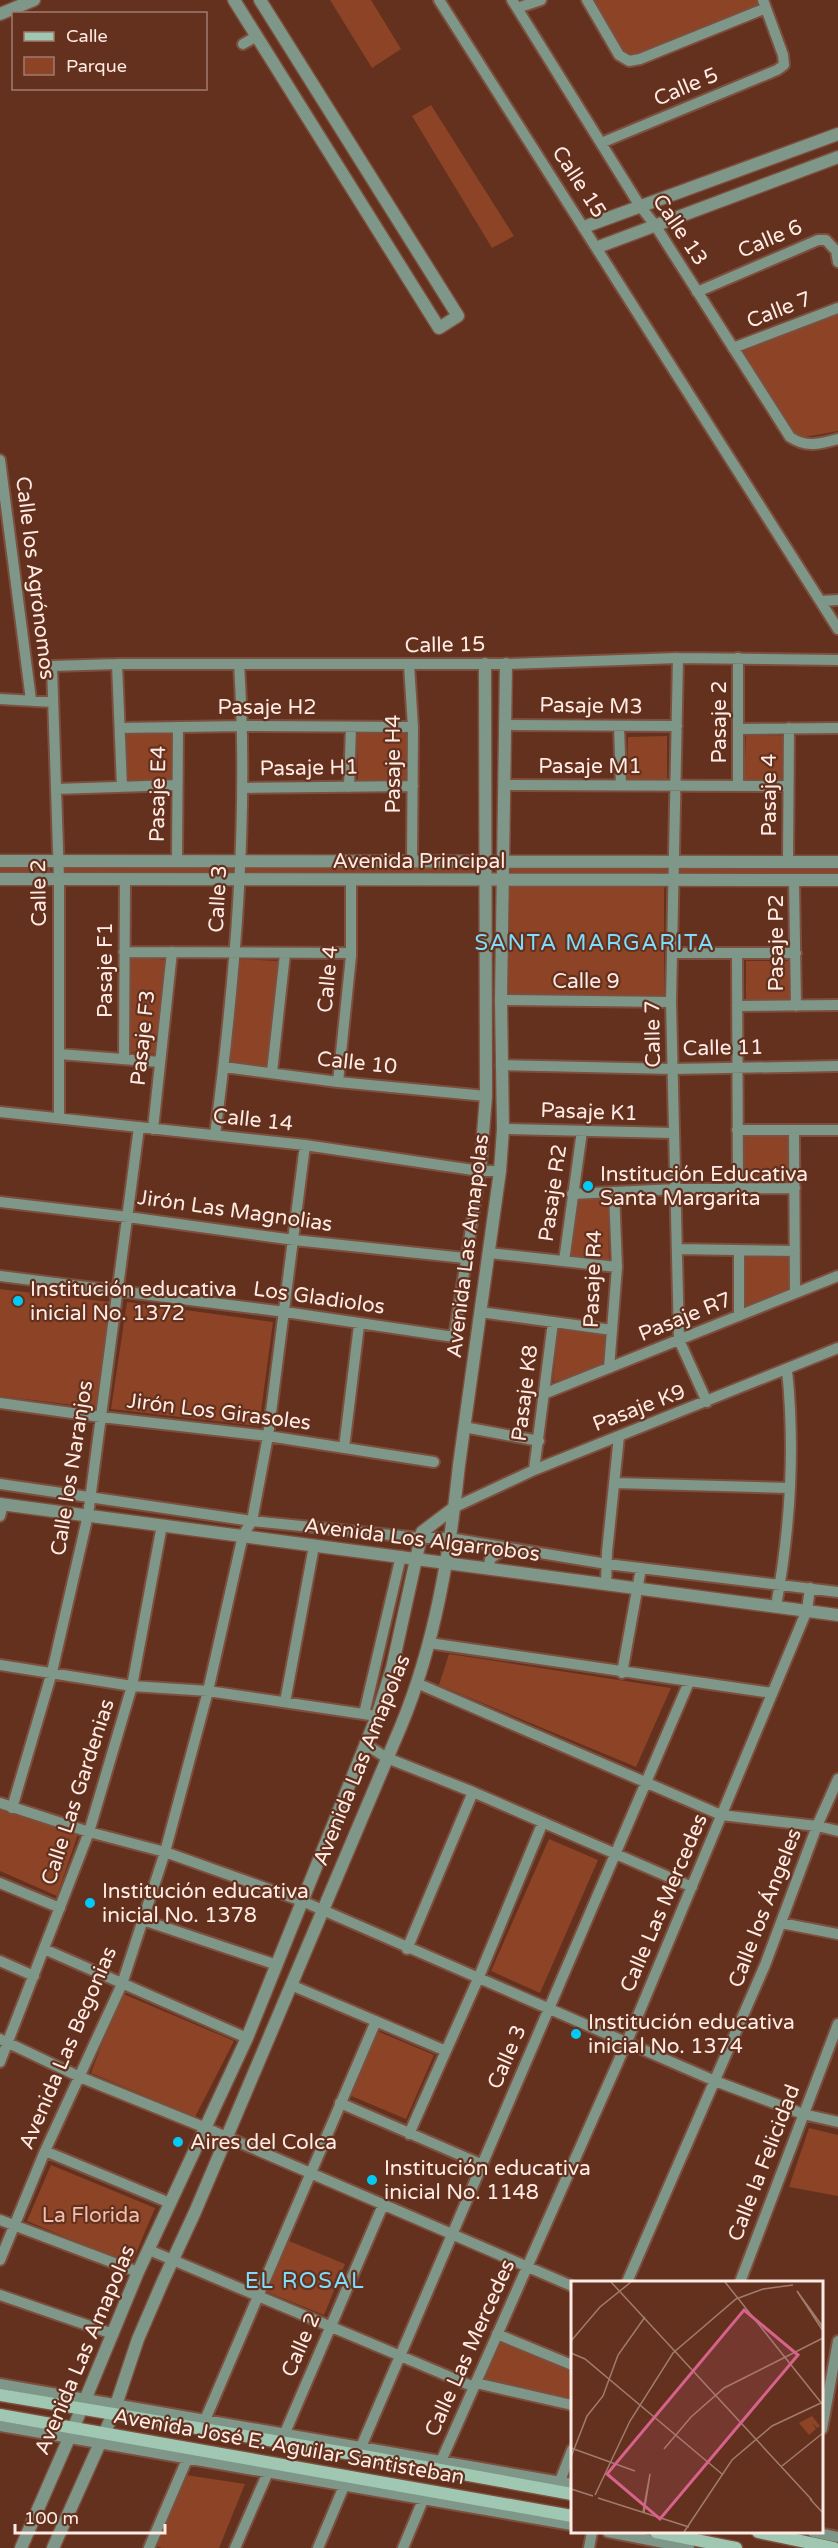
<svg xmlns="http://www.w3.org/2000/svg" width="838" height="2548" font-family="'Varela Round',sans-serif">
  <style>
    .green { fill: #8d4325 }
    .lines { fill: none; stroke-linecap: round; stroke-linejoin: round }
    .minor-casing { stroke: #7c4f3e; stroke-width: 14 }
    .tertiary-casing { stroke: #7c4f3e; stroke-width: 15 }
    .secondary-casing { stroke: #7c4f3e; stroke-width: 15 }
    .minor { stroke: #7e9789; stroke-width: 10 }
    .tertiary { stroke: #7e9789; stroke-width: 12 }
    .secondary { stroke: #9fc7b2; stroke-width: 12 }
    .poi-dot { fill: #00cbf8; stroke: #63311e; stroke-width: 2 }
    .labels { text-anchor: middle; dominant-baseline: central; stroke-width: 4.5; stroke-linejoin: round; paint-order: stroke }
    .street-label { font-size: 21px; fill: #ffebe4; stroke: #63311e }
    .poi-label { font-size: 21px; fill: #ffebe4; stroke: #63311e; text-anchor: start }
    .park-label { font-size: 21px; fill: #f1bfab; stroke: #63311e }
    .neighbourhood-label { font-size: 22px; letter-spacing: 1.5px; fill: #7eddfc; stroke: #63311e }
    .inset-road { fill: none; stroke: #a17b6d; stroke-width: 1.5 }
    .view { fill: #d7628b; fill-opacity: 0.15; stroke: #d7628b; stroke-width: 3 }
    .inset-edge { fill: none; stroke: #ffebe4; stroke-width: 3 }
  </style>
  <rect width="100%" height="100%" fill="#63311e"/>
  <!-- green -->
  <path class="green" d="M330 0H371L401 49 372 68Z
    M593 0H758L760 6 635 55 624 51Z
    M431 105 514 236 492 248 412 116Z
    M838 313V431L805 437 795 435 741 351 744 347Z
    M175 732 174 781 127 783 126 734Z
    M359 733 406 734 407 783 358 784 357 735Z
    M746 735 783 736V782H744Z
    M667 736V781H627L628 737Z
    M0 864 49 866 51 871 49 874 0 875Z
    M65 865 232 867 234 871 231 875 65 874Z
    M244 866 477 867 479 870 478 874 245 875Z
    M513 866 668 867 670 869 669 875 511 876 510 868Z
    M838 866V877L679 875 678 872 681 867Z
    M664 881V996L508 995 510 883Z
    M148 958 166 960 157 1054 130 1052 129 959Z
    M243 959 278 961 280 964 267 1069 229 1063 240 961Z
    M746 961H790L791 1000H746Z
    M747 1136 788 1137 791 1141 792 1184 742 1181 744 1138Z
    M608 1197 609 1261 568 1257 576 1198Z
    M743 1255H789L791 1258 792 1291 746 1309 743 1307Z
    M0 1289 110 1302 97 1408 0 1396Z
    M127 1302 273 1322 259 1426 111 1409Z
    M561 1327 607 1334 604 1367 553 1382 558 1329Z
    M449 1654 671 1688 636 1767 439 1685Z
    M0 1810 78 1834 57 1896 0 1871Z
    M549 1839 598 1860 540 1993 491 1971Z
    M121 1993 234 2041 195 2117 91 2073Z
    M377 2031 434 2055 406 2119 349 2095Z
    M809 2128 838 2135V2196L789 2187Z
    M51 2165 155 2208 131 2265 27 2221Z
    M289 2241 345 2264 324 2315 267 2292Z
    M501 2336 572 2368V2401L480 2380Z
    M186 2475 245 2484 219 2548H162L156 2546Z"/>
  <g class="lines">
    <defs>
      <path id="minor" d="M439 0 838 629
        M512 0 640 206 655 225 790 437C806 448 820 444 838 439
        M587 0 619 55 629 61 640 59 766 8
        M517 8 541 0
        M243 44 257 36
        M601 143 777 70 784 65 783 55 763 0
        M697 292 818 240H826L836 251 838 262
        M733 348 838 308
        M0 460 31 700
        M821 601 838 600
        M678 658 671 1002 679 1340 707 1402
        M117 664 122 787
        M409 665 413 727 412 862
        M0 699 52 702
        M505 725 677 726
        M619 726 621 785
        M120 728 243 726 413 727
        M738 729 838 728
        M504 785 787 786
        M738 786V658
        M349 787 351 727
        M242 788 413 786
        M56 789 177 785
        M177 861 178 727
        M788 862 789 728
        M794 880 796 1006
        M124 952 351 953
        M672 953H796
        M737 953 738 1189
        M501 1000 671 1002
        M737 1006 838 1005
        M59 1054 160 1062
        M124 1059 125 880
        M501 1065 673 1069 838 1066
        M224 1067 338 1082 486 1096
        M272 1072 285 954
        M338 1082 351 956V880
        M0 1112 305 1145 480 1171H500
        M59 1118V879L52 666 117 664H506L678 658 838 660
        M153 1129 172 952
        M503 1129 673 1133
        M737 1130H838
        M794 1130 795 1293
        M215 1135C235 980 249 821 239 664
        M572 1194 676 1189 795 1188
        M0 1202 128 1217 294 1240 465 1258
        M677 1249 795 1251
        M739 1250V1316
        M489 1253 617 1267
        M564 1261 582 1131
        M0 1276 285 1312 454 1337 480 1171
        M480 1312 612 1330
        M609 1368 617 1267 614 1192
        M546 1393 838 1276
        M0 1403 101 1417 268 1436 434 1462
        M464 1427 539 1441
        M344 1448 359 1325
        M534 1470 553 1322
        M616 1483 789 1488
        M0 1484 252 1521 421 1538H449L607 1564 838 1592
        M455 1507 534 1470 838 1348
        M0 1516 3 1504
        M489 1568 490 1559 506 1548
        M606 1584 607 1552 619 1436
        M776 1606C790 1530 795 1448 787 1370
        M429 1643 772 1693
        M0 1665 132 1686 208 1691 377 1716
        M622 1673 641 1568
        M419 1684 721 1815 817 1826 838 1831
        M285 1702 314 1546
        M364 1714 401 1556
        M365 1744 387 1758 473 1792 692 1887
        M0 1803 89 1832 165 1852 302 1901 715 2081 803 2114 838 2122
        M12 1808 52 1672 88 1515 139 1127
        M0 1883 60 1908
        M143 1920 277 1965
        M781 1923 838 1934
        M44 1949 247 2038
        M407 1949 473 1792
        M0 1961 34 1976
        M291 1985 446 2051
        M0 2039 80 2077 206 2128 572 2286
        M0 2062 89 1832 132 1686 162 1525
        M340 2103 483 2165
        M409 2134 478 1979 543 1822
        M45 2151 170 2203
        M0 2220 138 2272
        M149 2250 474 2387
        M0 2260 45 2151 122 1984 165 1852 208 1691 243 1535 252 1521 268 1436 305 1145
        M627 2282 765 1965 817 1826 838 1779
        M740 2282 838 2024
        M0 2295 113 2334
        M497 2334 572 2365
        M476 2383 572 2405
        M0 2384C191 2417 382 2449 572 2484
        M205 2420 376 2021
        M0 2426 572 2525
        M822 2429 838 2341
        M284 2435 383 2205
        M361 2447 689 1682
        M442 2459 626 2044 807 1610 810 1588
        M560 2481 572 2450
        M608 2532 689 2548
        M813 2532 838 2537
        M149 2548 188 2457
        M235 2548 268 2472
        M318 2548 344 2486
        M403 2548 423 2500
        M589 2548 592 2532"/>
      <path id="tertiary" d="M234 0 439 328 458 316 260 0
        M0 14 34 0
        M584 227 838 134
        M598 247 838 157
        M0 861 838 862
        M0 879 838 880
        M480 1171 486 1096 485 664
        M0 1504 838 1615
        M21 2548 73 2429 138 2272 247 2038 377 1716 392 1668 422 1532 455 1507
        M53 2548 113 2414 138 2339 163 2281 195 2212 401 1726C435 1644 450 1553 459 1465L500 1171 503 1129 501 1000 506 664"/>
      <path id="secondary" d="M0 2395 358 2455 572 2494
        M0 2415 572 2516
        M656 2532 736 2548
        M758 2532 834 2548"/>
    </defs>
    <!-- minor casing -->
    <use href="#minor" class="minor-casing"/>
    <!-- tertiary casing -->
    <use href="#tertiary" class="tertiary-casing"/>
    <!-- secondary casing -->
    <use href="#secondary" class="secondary-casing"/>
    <!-- minor -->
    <use href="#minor" class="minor"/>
    <!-- tertiary -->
    <use href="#tertiary" class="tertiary"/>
    <!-- secondary -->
    <use href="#secondary" class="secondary"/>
  </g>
  <!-- markers -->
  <g class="poi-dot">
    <circle cx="588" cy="1186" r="6"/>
    <circle cx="18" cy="1301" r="6"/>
    <circle cx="90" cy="1903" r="6"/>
    <circle cx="576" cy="2034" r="6"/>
    <circle cx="178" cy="2142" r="6"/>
    <circle cx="372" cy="2180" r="6"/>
  </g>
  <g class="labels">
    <!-- street labels -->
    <g class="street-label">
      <text transform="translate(686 87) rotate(-23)">Calle 5</text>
      <text transform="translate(579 182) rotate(57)">Calle 15</text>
      <text transform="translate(680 230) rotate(56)">Calle 13</text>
      <text transform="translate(770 239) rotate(-23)">Calle 6</text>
      <text transform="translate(779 310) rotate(-21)">Calle 7</text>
      <text transform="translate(35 578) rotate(83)">Calle los Agrónomos</text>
      <text transform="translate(445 645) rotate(-1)">Calle 15</text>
      <text transform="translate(591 706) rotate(1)">Pasaje M3</text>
      <text x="267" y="707">Pasaje H2</text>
      <text transform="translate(719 722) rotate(-90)">Pasaje 2</text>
      <text transform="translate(393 764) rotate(-90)">Pasaje H4</text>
      <text x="590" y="766">Pasaje M1</text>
      <text transform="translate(309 768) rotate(-1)">Pasaje H1</text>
      <text transform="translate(158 794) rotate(-89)">Pasaje E4</text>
      <text transform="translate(769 795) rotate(-90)">Pasaje 4</text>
      <text x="419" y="861">Avenida Principal</text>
      <text transform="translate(39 893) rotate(-91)">Calle 2</text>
      <text transform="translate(218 899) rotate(-87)">Calle 3</text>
      <text transform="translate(776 943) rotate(-90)">Pasaje P2</text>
      <text transform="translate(105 970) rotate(-90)">Pasaje F1</text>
      <text transform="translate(328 979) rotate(-85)">Calle 4</text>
      <text x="586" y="981">Calle 9</text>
      <text transform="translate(653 1034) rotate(-91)">Calle 7</text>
      <text transform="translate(143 1038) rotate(-84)">Pasaje F3</text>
      <text transform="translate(723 1048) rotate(-1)">Calle 11</text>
      <text transform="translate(357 1063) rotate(6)">Calle 10</text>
      <text transform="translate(589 1112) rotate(2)">Pasaje K1</text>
      <text transform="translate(253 1120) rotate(6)">Calle 14</text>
      <text transform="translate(553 1193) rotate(-82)">Pasaje R2</text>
      <text transform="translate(235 1211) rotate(8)">Jirón Las Magnolias</text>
      <text transform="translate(468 1246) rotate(-83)">Avenida Las Amapolas</text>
      <text transform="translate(593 1279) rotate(-88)">Pasaje R4</text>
      <text transform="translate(319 1298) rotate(8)">Los Gladiolos</text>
      <text transform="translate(685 1317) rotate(-22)">Pasaje R7</text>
      <text transform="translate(525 1393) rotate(-83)">Pasaje K8</text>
      <text transform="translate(639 1408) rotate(-21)">Pasaje K9</text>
      <text transform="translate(219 1412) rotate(7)">Jirón Los Girasoles</text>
      <text transform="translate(72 1468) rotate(-81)">Calle los Naranjos</text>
      <text transform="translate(422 1540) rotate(7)">Avenida Los Algarrobos</text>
      <text transform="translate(362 1760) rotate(-68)">Avenida Las Amapolas</text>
      <text transform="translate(78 1792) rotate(-72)">Calle Las Gardenias</text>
      <text transform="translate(664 1903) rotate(-67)">Calle Las Mercedes</text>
      <text transform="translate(765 1908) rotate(-69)">Calle los Ángeles</text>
      <text transform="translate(68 2048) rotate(-67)">Avenida Las Begonias</text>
      <text transform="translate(507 2057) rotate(-67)">Calle 3</text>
      <text transform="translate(764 2163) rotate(-69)">Calle la Felicidad</text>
      <text transform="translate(301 2345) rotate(-67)">Calle 2</text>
      <text transform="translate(470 2348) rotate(-66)">Calle Las Mercedes</text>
      <text transform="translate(85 2350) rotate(-67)">Avenida Las Amapolas</text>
      <text transform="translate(289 2447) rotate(10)">Avenida José E. Aguilar Santisteban</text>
    </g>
    <!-- poi labels -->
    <g class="poi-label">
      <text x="600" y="1174">Institución Educativa<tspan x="600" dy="24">Santa Margarita</tspan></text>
      <text x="30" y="1289">Institución educativa<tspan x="30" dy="24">inicial No. 1372</tspan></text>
      <text x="102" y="1891">Institución educativa<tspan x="102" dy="24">inicial No. 1378</tspan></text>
      <text x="588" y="2022">Institución educativa<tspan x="588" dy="24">inicial No. 1374</tspan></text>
      <text x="190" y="2142">Aires del Colca</text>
      <text x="384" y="2168">Institución educativa<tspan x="384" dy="24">inicial No. 1148</tspan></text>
    </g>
    <!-- park labels -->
    <g class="park-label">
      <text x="91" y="2215">La Florida</text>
    </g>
    <!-- neighbourhood labels -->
    <g class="neighbourhood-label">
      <text x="595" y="943">SANTA MARGARITA</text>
      <text x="305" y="2281">EL ROSAL</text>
    </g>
  </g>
  <!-- overview -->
  <g transform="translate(571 2281)">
    <rect width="252" height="252" fill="#63311e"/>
    <path d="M241 135 249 145 246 147 241 142 245 148 238 154 228 142Z" fill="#8d4325"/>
    <path class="inset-road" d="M40 1 241 219M154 1 252 124M252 46 226 10 252 50M0 60 29 26 60 1M0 72 14 78 151 193M0 167 64 190M93 168 120 136 153 107 252 57M0 176 16 135 32 115 47 74 74 36M211 185 252 152M0 208 22 215M24 214 59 140 102 72 165 18 192 8 222 4M27 217 118 246M239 218 252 232M72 231 79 193 73 232M113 251 161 179 201 145 252 121"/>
    <path class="view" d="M173 29 227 74 89 238 36 193Z"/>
    <rect width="252" height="252" class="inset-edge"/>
  </g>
  <!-- legend -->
  <rect x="12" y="12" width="195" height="78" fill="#63311e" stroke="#a17b6d" stroke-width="1.5"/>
  <rect x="24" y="32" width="30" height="9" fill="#9fc7b2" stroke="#a17b6d" stroke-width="1.5"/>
  <text x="66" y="42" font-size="18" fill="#ffebe4">Calle</text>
  <rect x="24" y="57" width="30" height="18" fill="#8d4325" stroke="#a17b6d" stroke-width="1.5"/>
  <text x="66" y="72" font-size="18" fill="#ffebe4">Parque</text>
  <!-- scale -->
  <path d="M15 2524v9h150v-9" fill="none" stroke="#ffebe4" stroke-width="3"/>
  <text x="24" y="2524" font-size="18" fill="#ffebe4" stroke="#63311e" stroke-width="4.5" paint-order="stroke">100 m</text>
</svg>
